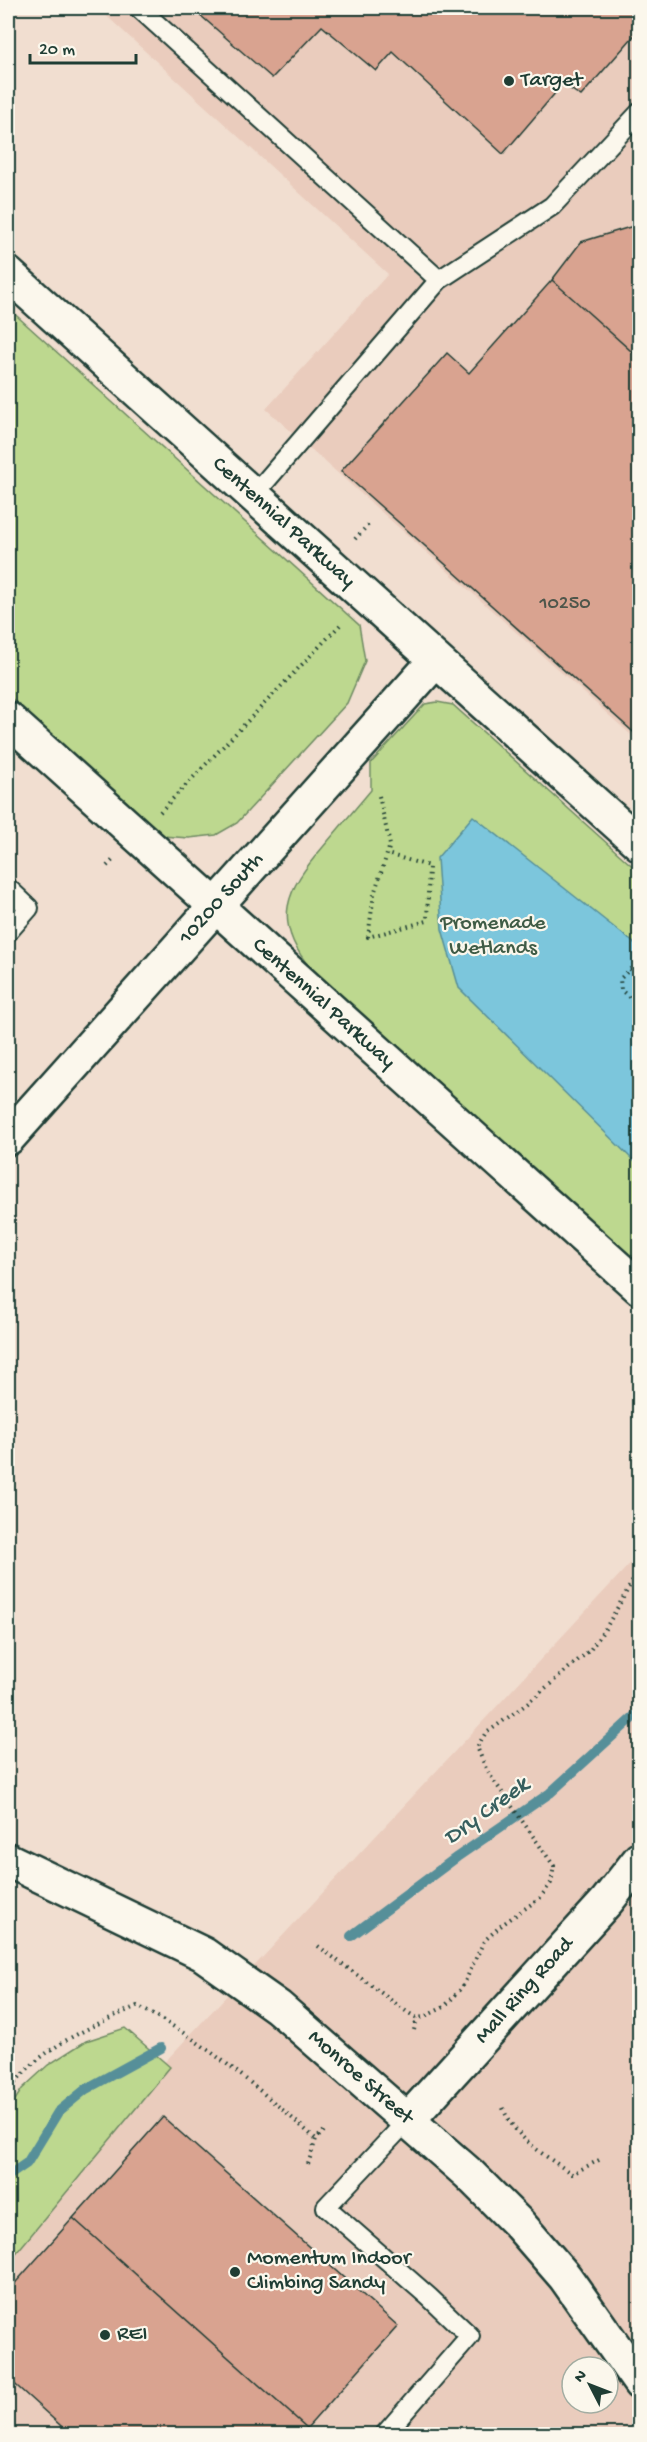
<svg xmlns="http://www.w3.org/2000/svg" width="647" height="2442" font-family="'Gochi Hand',sans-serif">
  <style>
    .built { fill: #eaccbd; fill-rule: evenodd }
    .green { fill: #bdd88f; stroke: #6e8a62; stroke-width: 1.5 }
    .water { fill: #7cc6dc; stroke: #578f99; stroke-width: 1.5 }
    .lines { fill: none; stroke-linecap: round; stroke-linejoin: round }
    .stream { stroke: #578f99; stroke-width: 10 }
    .building { fill: #d9a390; stroke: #1f3d34; stroke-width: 1.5 }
    .lane-casing { stroke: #1f3d34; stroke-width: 22 }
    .street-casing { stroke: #1f3d34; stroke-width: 38 }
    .secondary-casing { stroke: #1f3d34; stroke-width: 38 }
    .path { stroke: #1f3d34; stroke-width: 4; stroke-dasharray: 1.5 4.5; stroke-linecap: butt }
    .lane { stroke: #fbf7ec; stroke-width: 18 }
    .street { stroke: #fbf7ec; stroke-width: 33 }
    .secondary { stroke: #fbf7ec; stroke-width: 33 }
    .poi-dot { fill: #1f3d34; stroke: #fbf7ec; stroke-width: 2 }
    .labels { text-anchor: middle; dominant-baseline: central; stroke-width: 4.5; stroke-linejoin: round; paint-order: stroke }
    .number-label { font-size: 20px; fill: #4e564b }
    .poi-label { font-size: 22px; fill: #1f3d34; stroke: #fbf7ec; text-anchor: start }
    .street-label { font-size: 22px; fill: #1f3d34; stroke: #fbf7ec }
    .park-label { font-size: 22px; fill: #3f5c46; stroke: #fbf7ec }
    .water-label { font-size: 24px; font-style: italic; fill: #365f5e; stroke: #fbf7ec }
  </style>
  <rect width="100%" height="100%" fill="#f1ded0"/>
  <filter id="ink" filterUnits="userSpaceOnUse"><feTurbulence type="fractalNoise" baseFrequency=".0167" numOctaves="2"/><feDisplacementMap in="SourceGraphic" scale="12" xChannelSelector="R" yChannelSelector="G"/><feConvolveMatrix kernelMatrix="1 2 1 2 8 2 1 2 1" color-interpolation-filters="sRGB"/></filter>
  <g filter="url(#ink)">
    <!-- built -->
    <path class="built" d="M98 8H639V742L266 409 388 274Z
      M639 1554V2434H8V2230ZM572 2367H608V2403H572Z"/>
    <!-- green -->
    <path class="green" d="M8 308 359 625 365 661 347 703 237 823 216 835 189 838 162 836 8 695Z
      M437 702 453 705 639 872V1266L311 969C271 921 286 890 323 847 339 828 355 809 371 790V763L425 704Z
      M125 2028 170 2067 8 2263V2111L22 2089 48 2065 86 2041Z"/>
    <!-- water -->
    <path class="water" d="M473 816 639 947V1166L459 988 442 929 437 858Z"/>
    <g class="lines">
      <!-- stream -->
      <path class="stream" d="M351 1936 457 1857 550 1793 640 1711
        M8 2176 27 2163 58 2112 86 2089 161 2048"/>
    </g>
    <!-- building -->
    <path class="building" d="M192 8H640V29L581 96 563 84 503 154 393 52 376 71 322 26 272 78Z
      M640 224V359L552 280 581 242Z
      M552 280 640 359V738L341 471 447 353 469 373Z
      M163 2117 398 2326 307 2428 73 2218Z
      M73 2218 307 2428 312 2434H70L8 2378V2291Z"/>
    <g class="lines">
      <defs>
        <path id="lane" d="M139 8 439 280 253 496
          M439 280 552 206 640 112
          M8 888 29 908 8 932
          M385 2434 470 2336 429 2297 326 2207 408 2120"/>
        <path id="street" d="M8 274 640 844
          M8 719 640 1288
          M8 1138 436 660
          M408 2120 607 1901 640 1859"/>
        <path id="secondary" d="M8 1860 203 1954 278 2007 469 2174 519 2224 565 2277 640 2383"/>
      </defs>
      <!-- lane casing -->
      <use href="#lane" class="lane-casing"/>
      <!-- street casing -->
      <use href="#street" class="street-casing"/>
      <!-- secondary casing -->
      <use href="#secondary" class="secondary-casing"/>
      <!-- path -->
      <path class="path" d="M355 539 369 524
        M379 796 390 845 374 894 368 937 427 921 429 866 387 854
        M160 812 342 623
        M107 866 113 860
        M640 978 630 969 620 979 621 990 640 1007
        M318 1946 407 2012 417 2018 424 2017 444 2007 462 1988 484 1941 503 1924 540 1898 551 1883 554 1866 487 1771 477 1747 485 1734 528 1703 590 1650 607 1626 640 1568
        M414 2030 417 2018
        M8 2092C39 2047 89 2028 137 2006 204 2040 260 2090 316 2139
        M503 2108C515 2139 545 2155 572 2174L601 2159
        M308 2164 316 2139 327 2128"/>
      <!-- lane -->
      <use href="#lane" class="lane"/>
      <!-- street -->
      <use href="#street" class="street"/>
      <!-- secondary -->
      <use href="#secondary" class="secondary"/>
    </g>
  </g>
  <!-- markers -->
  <g class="poi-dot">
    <circle cx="509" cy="81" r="6"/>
    <circle cx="235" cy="2272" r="6"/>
    <circle cx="105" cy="2335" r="6"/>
  </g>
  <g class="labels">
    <!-- number labels -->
    <g class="number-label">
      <text x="565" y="604">10250</text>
    </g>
    <!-- poi labels -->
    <g class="poi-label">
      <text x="521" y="81">Target</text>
      <text x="247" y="2259">Momentum Indoor<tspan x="247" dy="25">Climbing Sandy</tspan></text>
      <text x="117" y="2335">REI</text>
    </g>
    <!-- street labels -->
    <g class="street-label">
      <text transform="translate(283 523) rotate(42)">Centennial Parkway</text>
      <text transform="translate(222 899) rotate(-48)">10200 South</text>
      <text transform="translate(323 1004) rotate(42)">Centennial Parkway</text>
      <text transform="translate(525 1991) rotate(-48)">Mall Ring Road</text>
      <text transform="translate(360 2078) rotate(41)">Monroe Street</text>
    </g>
    <!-- park labels -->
    <g class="park-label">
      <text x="493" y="924">Promenade<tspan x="493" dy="25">Wetlands</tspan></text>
    </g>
    <!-- water labels -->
    <g class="water-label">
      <text transform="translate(487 1812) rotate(-36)">Dry Creek</text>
    </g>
  </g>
  <!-- margin -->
  <rect width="647" height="2442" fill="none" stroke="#fbf7ec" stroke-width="30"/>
  <rect x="15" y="15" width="617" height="2412" fill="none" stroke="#1f3d34" stroke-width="2" filter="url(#ink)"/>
  <!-- north arrow -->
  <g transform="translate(590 2385) rotate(312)"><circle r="28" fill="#fbf7ec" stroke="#a3ada2" stroke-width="1.5"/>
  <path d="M0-4.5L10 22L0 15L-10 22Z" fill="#1f3d34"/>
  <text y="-9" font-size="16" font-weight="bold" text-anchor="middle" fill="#1f3d34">N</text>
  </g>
  <!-- scale -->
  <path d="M30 54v9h106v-9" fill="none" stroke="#1f3d34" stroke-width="3"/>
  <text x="39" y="54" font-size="18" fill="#1f3d34" stroke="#fbf7ec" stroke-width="4.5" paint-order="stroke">20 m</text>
</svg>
